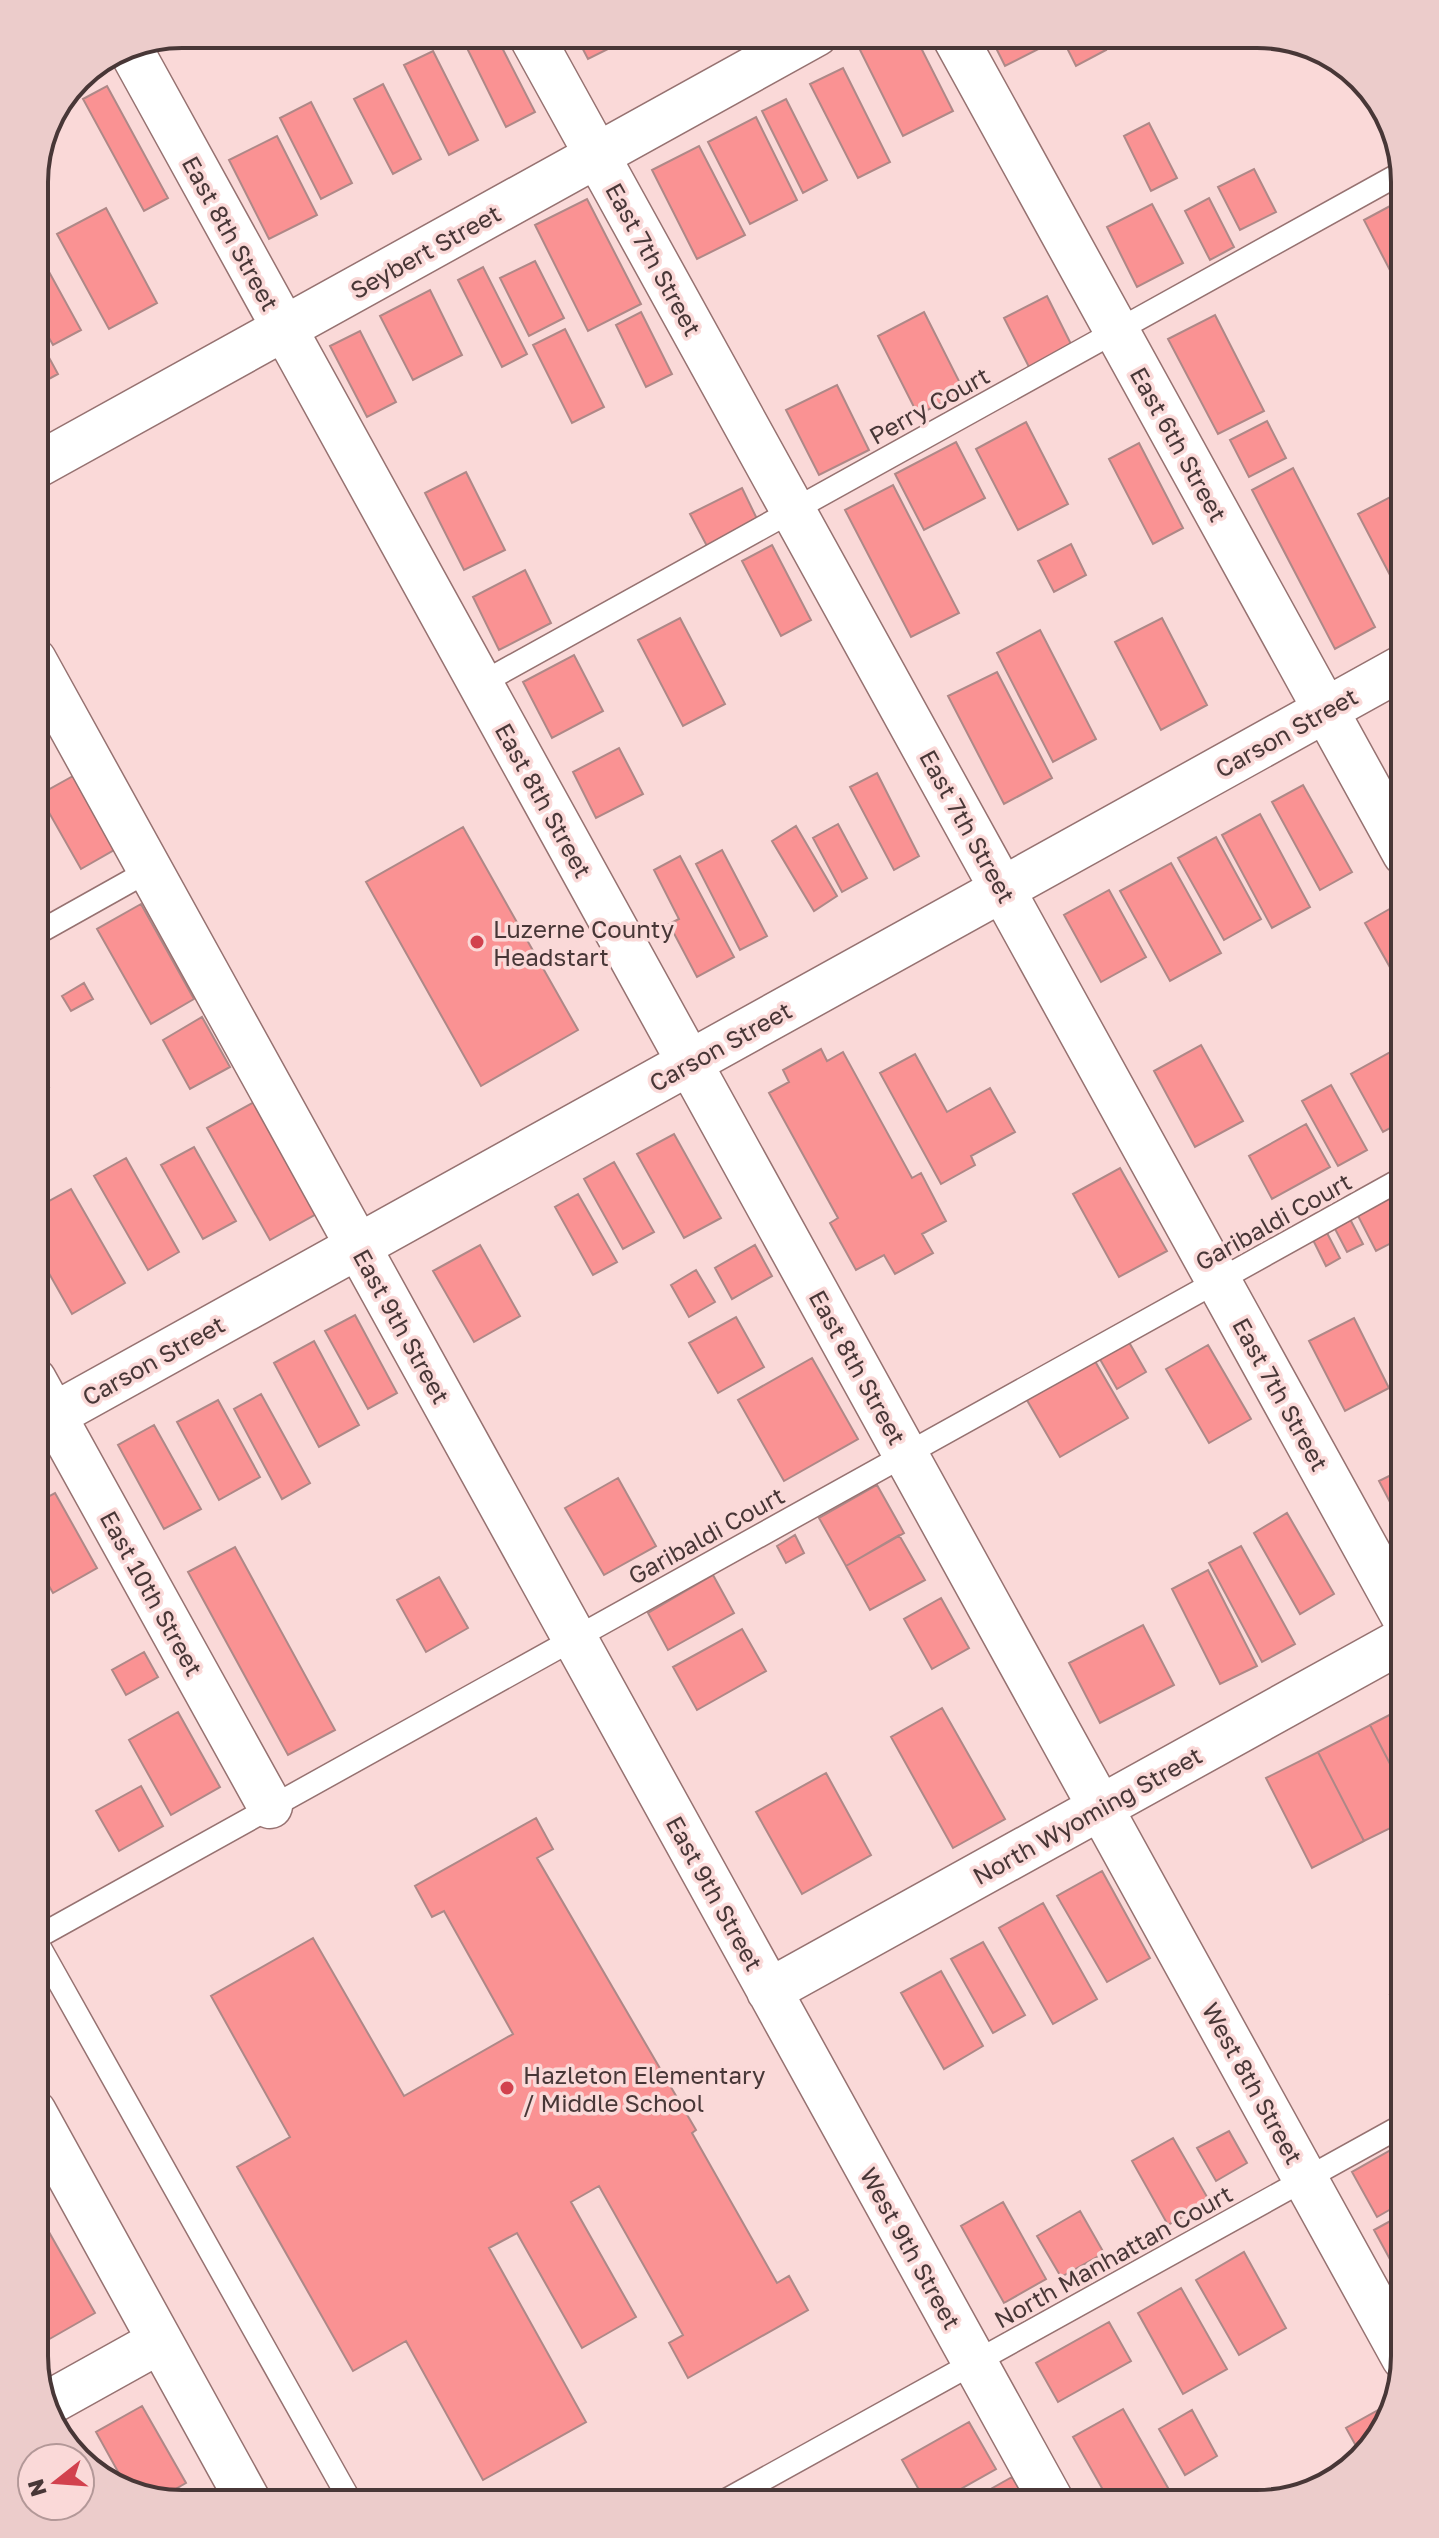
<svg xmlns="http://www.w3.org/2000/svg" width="1439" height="2538" font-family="'Golos Text',sans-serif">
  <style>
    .building { fill: #fa9293; stroke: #ae8887; stroke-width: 2 }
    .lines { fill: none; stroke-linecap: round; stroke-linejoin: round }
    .service-casing { stroke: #967271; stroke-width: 25 }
    .minor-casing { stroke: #967271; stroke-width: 47 }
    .service { stroke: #fff; stroke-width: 22 }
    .minor { stroke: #fff; stroke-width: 44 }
    .poi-dot { fill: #d2414e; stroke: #fad9d8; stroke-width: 3 }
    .labels { text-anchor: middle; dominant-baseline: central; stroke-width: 7; stroke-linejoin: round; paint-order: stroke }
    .street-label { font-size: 24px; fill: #483737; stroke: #fad9d8 }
    .poi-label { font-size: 24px; fill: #483737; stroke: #fad9d8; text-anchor: start }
    .rim { fill: none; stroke: #483737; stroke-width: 4 }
  </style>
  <rect width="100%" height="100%" fill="#fad9d8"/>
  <!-- building -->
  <path class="building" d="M289 34H316L294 45Z
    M460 34H495L535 112 506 127Z
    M575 34H620L624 41 588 59Z
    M886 34H914L953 111 903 136 859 48Z
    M989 34H1052L1056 40 1005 66Z
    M1060 34H1098L1106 50 1076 66Z
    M433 51 478 140 449 155 404 65Z
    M843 68 890 162 858 178 810 84Z
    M383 84 421 159 393 174 354 99Z
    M107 86 168 198 144 211 83 99Z
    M786 99 827 180 803 193 762 111Z
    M311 102 352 183 321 199 280 118Z
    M756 117 797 200 750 224 708 142Z
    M1149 123 1177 178 1151 191 1124 136Z
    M277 136 317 215 269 239 229 160Z
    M699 146 745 235 697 259 652 170Z
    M1254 169 1276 212 1240 230 1218 187Z
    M1209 198 1234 247 1210 260 1185 211Z
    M1405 198V275L1395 280 1364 220Z
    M587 199 641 304 588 331 535 225Z
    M1152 204 1183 263 1137 287 1107 227Z
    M106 208 157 303 109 329 57 234Z
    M37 250 81 330 53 345 34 311V251Z
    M535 261 564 318 529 336 500 278Z
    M483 267 527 354 502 367 458 280Z
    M430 290 462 355 413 380 380 316Z
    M1047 296 1072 346 1029 367 1004 318Z
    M641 312 672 374 646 387 616 325Z
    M924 312 964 391 918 415 878 336Z
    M1215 315 1264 411 1218 434 1168 339Z
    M565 329 604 407 572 423 533 345Z
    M34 330 58 374 34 387Z
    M360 331 396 402 367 417 330 346Z
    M837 385 869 450 819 475 786 410Z
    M1267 421 1286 458 1249 477 1230 440Z
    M1026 422 1068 504 1018 530 976 449Z
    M956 442 985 498 924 530 895 474Z
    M1139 443 1183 528 1153 544 1109 459Z
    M1293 468 1375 627 1335 649 1252 490Z
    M466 472 505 550 464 570 425 493Z
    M893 485 959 613 911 637 845 510Z
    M742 488 759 523 708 548 690 514Z
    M1396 494 1405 511V597L1402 598 1358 514Z
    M1071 544 1086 575 1054 592 1038 561Z
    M772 545 811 620 781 636 742 561Z
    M525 570 551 623 499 650 473 597Z
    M680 618 725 704 683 726 638 640Z
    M1162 618 1207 705 1161 730 1115 642Z
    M1040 630 1096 739 1053 762 997 653Z
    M574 655 603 711 552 738 523 682Z
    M997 672 1052 778 1004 804 948 696Z
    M1405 724V754L1393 731Z
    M619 748 643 794 596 818 573 772Z
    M877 773 919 856 894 870 850 787Z
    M73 776 114 850 81 869 39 795Z
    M1303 785 1352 872 1320 890 1272 802Z
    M1260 814 1310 907 1272 928 1222 835Z
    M838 824 867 878 842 892 813 838Z
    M796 826 837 896 814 911 772 841Z
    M463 827 578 1030 481 1086 366 882Z
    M1216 837 1261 919 1224 940 1178 858Z
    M722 850 767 936 740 950 696 864Z
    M680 856 734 957 697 977 669 924 679 919 654 870Z
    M1171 863 1221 953 1170 981 1120 891Z
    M1109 890 1146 957 1101 982 1064 915Z
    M141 904 194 999 151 1024 97 929Z
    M1393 907 1405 929V982L1400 985 1365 923Z
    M84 983 93 999 71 1011 62 996Z
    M202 1017 230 1067 190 1089 163 1040Z
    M1405 1044V1120L1383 1132 1351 1074Z
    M1201 1045 1243 1121 1195 1147 1154 1071Z
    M821 1049 827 1061 843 1052 912 1178 921 1173 946 1221 922 1234 933 1253 895 1274 884 1255 856 1270 830 1223 838 1218 769 1093 789 1082 783 1070Z
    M915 1054 947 1112 990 1088 1015 1132 971 1156 975 1165 941 1184 880 1073Z
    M34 1060 49 1087 34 1095Z
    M1331 1085 1367 1150 1338 1166 1302 1101Z
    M254 1102 318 1213 270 1240 207 1128Z
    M1306 1124 1330 1167 1272 1199 1249 1156Z
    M674 1134 721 1218 684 1238 637 1154Z
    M194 1147 236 1221 203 1239 161 1165Z
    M126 1158 179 1252 148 1270 94 1176Z
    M614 1162 654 1232 623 1249 584 1179Z
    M1120 1168 1167 1251 1119 1277 1073 1194Z
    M1405 1185V1236L1376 1251 1355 1210Z
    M71 1189 125 1283 72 1314 34 1247V1209Z
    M578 1194 617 1262 593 1275 555 1207Z
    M1350 1219 1363 1244 1347 1252 1334 1227Z
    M1326 1231 1340 1258 1326 1266 1312 1238Z
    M480 1245 520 1316 474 1342 433 1271Z
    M755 1245 772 1276 732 1299 715 1268Z
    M696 1270 715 1302 689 1317 671 1285Z
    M355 1315 397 1393 368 1409 325 1331Z
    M736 1317 764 1367 718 1393 689 1343Z
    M1354 1318 1389 1388 1345 1411 1309 1341Z
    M1126 1337 1146 1372 1117 1389 1097 1354Z
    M314 1341 359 1425 319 1447 274 1363Z
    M1208 1345 1251 1419 1209 1443 1166 1369Z
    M1092 1356 1128 1418 1060 1457 1024 1395Z
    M812 1358 858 1439 784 1481 738 1400Z
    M261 1394 310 1483 282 1499 234 1409Z
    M218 1400 260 1477 219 1500 177 1422Z
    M154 1425 201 1509 164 1529 118 1445Z
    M1405 1468V1531L1379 1481Z
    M618 1478 656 1546 604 1575 565 1508Z
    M877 1485 904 1533 846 1566 819 1518Z
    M55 1493 97 1568 53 1593 34 1560V1504Z
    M1287 1513 1334 1594 1300 1614 1254 1533Z
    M795 1535 804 1553 786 1563 777 1546Z
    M899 1535 925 1580 870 1610 846 1566Z
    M1241 1546 1295 1644 1262 1662 1209 1563Z
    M235 1547 335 1730 288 1755 188 1572Z
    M1208 1570 1257 1666 1220 1684 1172 1589Z
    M713 1575 734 1613 668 1650 648 1613Z
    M439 1577 468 1628 426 1652 397 1600Z
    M941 1598 969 1648 932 1669 904 1619Z
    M1143 1625 1174 1685 1100 1723 1069 1663Z
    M742 1629 766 1671 697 1710 673 1667Z
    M144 1652 158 1677 126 1695 112 1670Z
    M1405 1707V1793L1370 1725Z
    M942 1708 1005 1819 953 1848 891 1737Z
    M178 1712 220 1787 171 1815 129 1740Z
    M1370 1725 1405 1793V1821L1364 1841 1318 1752Z
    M1318 1752 1364 1841 1312 1868 1266 1778Z
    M826 1773 871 1855 802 1894 756 1812Z
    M141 1786 163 1826 119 1851 96 1811Z
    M536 1818 553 1849 537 1858 696 2130 692 2133 777 2283 789 2276 808 2310 688 2378 669 2343 683 2335 599 2186 571 2202 636 2317 582 2348 517 2233 489 2248 586 2422 483 2480 406 2341 353 2371 237 2167 290 2137 211 1996 313 1938 404 2096 513 2034 444 1911 432 1917 415 1886Z
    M1102 1871 1150 1958 1107 1982 1057 1896Z
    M1043 1903 1097 1999 1053 2024 999 1928Z
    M983 1942 1025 2015 993 2033 951 1959Z
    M941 1971 983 2046 944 2069 901 1993Z
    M1405 1987V2023L1390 1995Z
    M1229 2131 1247 2163 1216 2181 1197 2148Z
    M1173 2138 1210 2202 1168 2225 1132 2161Z
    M1405 2142V2201L1377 2217 1352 2172Z
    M1003 2202 1046 2279 1004 2303 961 2226Z
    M1080 2211 1104 2253 1061 2277 1037 2236Z
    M1405 2213V2284L1404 2285 1374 2230Z
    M41 2218 95 2313 46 2341 34 2319V2222Z
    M1244 2252 1286 2328 1239 2355 1196 2280Z
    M1181 2288 1227 2369 1183 2394 1138 2313Z
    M1109 2322 1131 2361 1058 2402 1036 2363Z
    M1389 2404 1380 2438 1361 2455 1346 2428Z
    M142 2406 186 2483 158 2499 127 2488 96 2432Z
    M1123 2409 1168 2488 1140 2504H1111L1073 2437Z
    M1192 2410 1217 2456 1185 2475 1159 2429Z
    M969 2422 996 2469 934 2504H927L902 2460Z
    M1012 2477 1028 2504H964Z"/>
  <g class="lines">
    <defs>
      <path id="service" d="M480 684 1403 172
        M34 935 150 870
        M34 1939 1405 1177
        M35 1939 352 2504
        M719 2504 1405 2124"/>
      <path id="minor" d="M530 34 1405 1619
        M953 34 1405 854
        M128 45 1404 2358
        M34 467 816 34
        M34 660 1053 2504
        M34 1380 270 1806
        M34 1426 1405 666
        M769 1991 1405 1639
        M34 2112 250 2504
        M45 2405 160 2341"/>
    </defs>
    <!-- service casing -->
    <use href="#service" class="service-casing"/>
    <!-- minor casing -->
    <use href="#minor" class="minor-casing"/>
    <!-- service -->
    <use href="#service" class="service"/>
    <!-- minor -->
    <use href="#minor" class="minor"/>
  </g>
  <!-- markers -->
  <g class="poi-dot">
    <circle cx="477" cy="942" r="8"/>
    <circle cx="507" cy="2088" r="8"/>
  </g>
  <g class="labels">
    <!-- street labels -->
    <g class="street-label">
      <text transform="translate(231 233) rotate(61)">East 8th Street</text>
      <text transform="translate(425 251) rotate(-29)">Seybert Street</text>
      <text transform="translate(654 259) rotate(61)">East 7th Street</text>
      <text transform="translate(929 405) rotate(-29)">Perry Court</text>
      <text transform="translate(1179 444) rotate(61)">East 6th Street</text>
      <text transform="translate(1286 732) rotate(-29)">Carson Street</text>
      <text transform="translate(544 800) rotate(61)">East 8th Street</text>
      <text transform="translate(968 826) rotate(61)">East 7th Street</text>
      <text transform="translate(720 1046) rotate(-29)">Carson Street</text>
      <text transform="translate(1273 1221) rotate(-29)">Garibaldi Court</text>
      <text transform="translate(402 1326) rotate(61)">East 9th Street</text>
      <text transform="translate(153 1360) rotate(-29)">Carson Street</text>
      <text transform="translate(858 1367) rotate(61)">East 8th Street</text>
      <text transform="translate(1281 1394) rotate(61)">East 7th Street</text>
      <text transform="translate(706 1535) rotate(-29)">Garibaldi Court</text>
      <text transform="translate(152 1593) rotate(61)">East 10th Street</text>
      <text transform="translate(1087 1815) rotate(-29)">North Wyoming Street</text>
      <text transform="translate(715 1893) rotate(61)">East 9th Street</text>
      <text transform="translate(1253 2083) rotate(61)">West 8th Street</text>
      <text transform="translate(911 2248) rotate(61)">West 9th Street</text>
      <text transform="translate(1113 2256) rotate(-29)">North Manhattan Court</text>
    </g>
    <!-- poi labels -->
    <g class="poi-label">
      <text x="493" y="928">Luzerne County<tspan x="493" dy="28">Headstart</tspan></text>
      <text x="523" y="2074">Hazleton Elementary<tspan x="523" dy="28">/ Middle School</tspan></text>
    </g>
  </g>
  <!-- crop -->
  <path d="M0 0H1439V2538H0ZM182 48H1257A134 134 0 0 1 1391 182V2356A134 134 0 0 1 1257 2490H182A134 134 0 0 1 48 2356V182A134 134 0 0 1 182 48Z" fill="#eccccb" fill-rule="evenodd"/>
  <path class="rim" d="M182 48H1257A134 134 0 0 1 1391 182V2356A134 134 0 0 1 1257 2490H182A134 134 0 0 1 48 2356V182A134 134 0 0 1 182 48Z"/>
  <!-- north arrow -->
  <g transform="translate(56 2482) rotate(253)"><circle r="38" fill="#fad9d8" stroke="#b39898" stroke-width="2"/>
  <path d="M0-6L14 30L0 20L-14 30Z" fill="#d2414e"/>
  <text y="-12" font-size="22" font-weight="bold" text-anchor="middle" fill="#483737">N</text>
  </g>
</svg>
